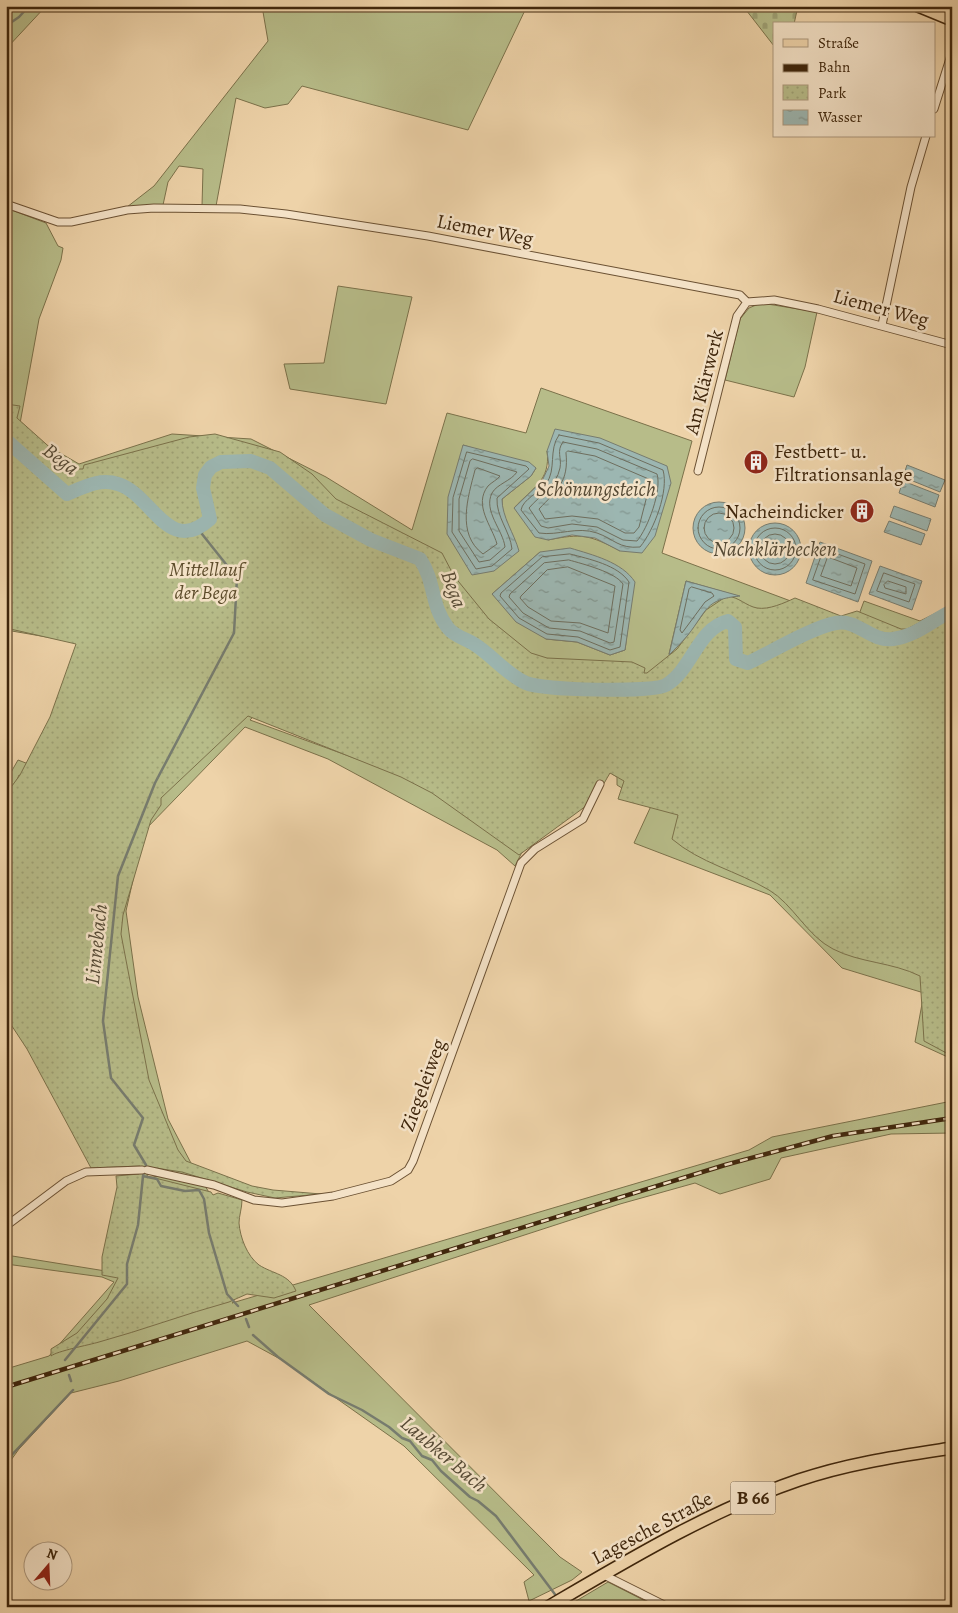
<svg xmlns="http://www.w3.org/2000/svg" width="958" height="1613" font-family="Alegreya,serif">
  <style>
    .green { fill: #b7bc89; stroke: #7b714a; fill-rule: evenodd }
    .cemetery { fill: url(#cemetery-stones); stroke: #7b714a }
    .park { fill: url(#park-dots); stroke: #7b714a }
    .water { fill: url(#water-ripples); stroke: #777c6f }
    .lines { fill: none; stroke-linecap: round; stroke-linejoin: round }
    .shore { stroke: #6e6e5e; stroke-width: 1 }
    .stream { stroke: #777c6f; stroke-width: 2.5 }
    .river { stroke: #9cb6b1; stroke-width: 14 }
    .street-casing { stroke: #6b5133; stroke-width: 9 }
    .primary-casing { stroke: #3f260c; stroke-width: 14 }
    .street { stroke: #f4e2c7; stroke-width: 7 }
    .primary { stroke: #eed3a9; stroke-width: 11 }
    .rail-casing { stroke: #3f260c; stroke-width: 4.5 }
    .rail { stroke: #f4e2c7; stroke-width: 2.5; stroke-dasharray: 8; stroke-linecap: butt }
    .labels { text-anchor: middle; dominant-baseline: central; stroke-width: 5; stroke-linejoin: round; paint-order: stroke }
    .shield { fill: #f4e2c7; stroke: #755e44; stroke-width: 1 }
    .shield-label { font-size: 19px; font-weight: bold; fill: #3f260c }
    .street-label { font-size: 20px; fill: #3f260c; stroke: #f4e2c7 }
    .poi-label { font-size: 20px; fill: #3f260c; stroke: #f4e2c7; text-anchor: start }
    .park-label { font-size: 20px; font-style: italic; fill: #5d4c2b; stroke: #f4e2c7 }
    .water-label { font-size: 21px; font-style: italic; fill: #564a35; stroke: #f4e2c7 }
  </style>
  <defs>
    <pattern id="cemetery-stones" width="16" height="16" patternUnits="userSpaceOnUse" patternTransform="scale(1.25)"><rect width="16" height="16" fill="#b7bc89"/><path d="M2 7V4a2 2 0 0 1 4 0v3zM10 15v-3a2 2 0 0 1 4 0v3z" fill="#9ea175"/></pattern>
    <pattern id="park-dots" width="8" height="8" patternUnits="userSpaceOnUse" patternTransform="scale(1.25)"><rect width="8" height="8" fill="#b7bc89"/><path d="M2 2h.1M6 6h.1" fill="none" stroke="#9ea175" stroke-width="1.8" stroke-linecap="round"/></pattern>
    <pattern id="water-ripples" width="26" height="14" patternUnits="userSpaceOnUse" patternTransform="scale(1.25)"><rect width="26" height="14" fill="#9cb6b1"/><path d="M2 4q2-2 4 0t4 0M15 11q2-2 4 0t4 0" fill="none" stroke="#81948e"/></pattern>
  </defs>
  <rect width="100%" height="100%" fill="#eed3a9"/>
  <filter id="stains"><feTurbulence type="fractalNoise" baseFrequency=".004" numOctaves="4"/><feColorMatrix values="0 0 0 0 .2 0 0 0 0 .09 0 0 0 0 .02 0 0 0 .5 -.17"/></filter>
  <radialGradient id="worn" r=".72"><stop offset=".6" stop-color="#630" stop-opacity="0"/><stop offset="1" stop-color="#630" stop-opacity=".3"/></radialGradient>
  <!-- green -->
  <path class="green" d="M6 6H46L6 49Z
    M262 6H527L468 130 302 86 288 104 265 108 236 98 216 206H202L203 169 179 166 168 182 163 205 127 207 154 186 268 41Z
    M9 209 46 223 58 246 63 248 61 260 39 319 19 429 79 464 172 434 251 439 326 477 412 530 447 413 526 433 541 388 692 441 662 553 855 625 864 601 920 621 952 605V1059L915 1042 924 993 842 968 770 895 634 843 651 806 617 785V777L356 610 250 720 549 829 522 852 515 866 497 850 328 759 245 727 144 831 126 911 138 997 168 1119 192 1165 215 1202 234 1302 232 1303 749 1150 772 1137 952 1101V1133L891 1134 781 1158 770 1179 720 1194 695 1183 620 1204 309 1305 560 1557 582 1572 572 1580 529 1601 524 1582 534 1575 404 1446 282 1360 247 1341 119 1381 71 1393 19 1449 6 1467V1369L49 1356 114 1282 102 1277 6 1264V1255L118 1273 142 1179 164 1175 125 1154 91 935 128 813 19 775 6 805V781L18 760 133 804 76 642 6 630V215ZM463 445 536 468 531 476 502 499V509ZM547 451 620 551C590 535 582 533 548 540L514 508C532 488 551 481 547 451ZM540 552 629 618 625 650 610 655 577 642 546 639 492 594ZM686 581 738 596 726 597 708 605 688 636 669 654Z
    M338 286 412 297 386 404 290 389 284 364 324 363Z
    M761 303 817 312 805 367 794 397 725 380 740 319 749 308Z
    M608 1582 657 1607H566Z"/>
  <!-- cemetery -->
  <path class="cemetery" d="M743 6H798L794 24H774V46Z"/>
  <!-- park -->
  <path class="park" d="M6 404 20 406 17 418 74 469H83L84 465 189 437 215 434 280 452 312 474 336 499 442 553 454 576 489 619 531 653 547 658 632 662 645 668 644 673H647L677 649 706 610 727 596C739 597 746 606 757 608 769 610 784 603 795 598L841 616 857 611 901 629H907L952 606V1056L924 1041 920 976C892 962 860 963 833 949 807 936 793 904 769 890 737 871 700 863 672 839L678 815 618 799 624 781 610 773 599 792 593 790 586 806 519 855 432 793 401 777 248 716 161 798V805L151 820 123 915 121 934 149 1080 178 1150 186 1161 252 1186 273 1190 321 1194 275 1198 247 1192 182 1172 149 1167 147 1176 211 1192 213 1195 218 1193 242 1200C242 1208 239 1216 239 1223 240 1237 247 1256 259 1265 273 1274 289 1274 296 1291L274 1298 247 1294 229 1302C185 1314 143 1330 99 1342 89 1345 57 1351 51 1356V1349L77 1333 107 1299 118 1278 102 1275V1257L117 1187 116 1176 139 1174 140 1166 91 1168 27 1049 6 1017V794L20 775 50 717 76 644 6 628Z"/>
  <!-- water -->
  <path class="water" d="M555 429 600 438 667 466 671 483 655 536 642 553 620 551 595 538 572 535 548 540 535 537 514 508 542 481 549 466 547 451Z
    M463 445 529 462 536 468 531 476 502 499C502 517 514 533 519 551L494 571 472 575 447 534 448 497Z
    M907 465 945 480 940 492 903 477Z
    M903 481 939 495 935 507 899 493Z
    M693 528a26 26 0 1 1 52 0a26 26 0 1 1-52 0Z
    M894 506 931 519 927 531 890 517Z
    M889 521 925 534 921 545 884 532Z
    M749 549a26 26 0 1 1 52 0a26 26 0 1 1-52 0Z
    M820 542 872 561 858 602 806 583Z
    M570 548C593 555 622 562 635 582L625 650 610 655 577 642 546 639 516 622 492 594 540 552Z
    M880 566 922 581 912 610 869 594Z
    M686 581 740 596C705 599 707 611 688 635 682 642 675 649 669 655Z"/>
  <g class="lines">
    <!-- shore -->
    <path class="shore" d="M559 435 599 443 663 470C669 491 654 530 640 547 619 549 614 539 597 533 577 526 558 536 539 533L521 510C523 499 539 493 546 484 557 469 548 450 559 435Z
      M563 442 597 449 657 474C662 490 648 528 637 541L623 540 597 527 572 524 548 528 541 526 529 508C540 495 556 487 560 468 562 458 556 451 563 442Z
      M568 451 595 456 651 480 639 527 634 533H625L598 519 572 516 545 519 539 509C557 490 569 482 566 453Z
      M467 452 526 466 529 469 497 498C496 517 510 531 512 549L492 566 476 569 452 532 453 498Z
      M473 459 517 472C511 481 497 484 492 493 483 511 503 530 505 547L490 560 479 562 459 531V499L470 461Z
      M478 468 500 476C497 480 492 482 488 486 473 505 492 526 497 544L483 554C456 534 468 497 475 470Z
      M698 528a21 21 0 1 1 42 0a21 21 0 1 1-42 0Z
      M704 528a15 15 0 1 1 30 0a15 15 0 1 1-30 0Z
      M754 549a21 21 0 1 1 42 0a21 21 0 1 1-42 0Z
      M760 549a15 15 0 1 1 30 0a15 15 0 1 1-30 0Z
      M824 549 865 564 855 594 813 580Z
      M570 554C589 559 618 565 629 582L620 647 610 650 578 637 547 634 519 618 500 596 501 593 542 557Z
      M828 557 857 568 851 586 821 576Z
      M569 560C583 564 615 572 623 584L614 642 610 643 580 631 549 628 523 613 509 597 510 594 544 563Z
      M568 567 615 586 608 633 580 623 551 621 528 607 520 598 521 596 547 570Z
      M884 573 915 584 909 602 877 591Z
      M888 581 906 587V594L885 588 884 585Z
      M692 587 712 593 714 596 705 602 682 633 680 630 689 589Z"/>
    <!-- stream -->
    <path class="stream" d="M6 26 19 17 29 6
      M143 1176 157 1179 161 1186 185 1191 199 1190 204 1199 209 1233 227 1294 238 1306
      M246 1319 249 1327
      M253 1335 278 1357 329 1394 362 1410 389 1427 402 1438 410 1441 422 1456 432 1460 441 1471 470 1497 478 1501 496 1516 557 1597
      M65 1360 127 1284V1264L138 1225 143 1176 146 1165 134 1145 143 1118 111 1078 103 1021 118 876 155 783 234 633 237 578 198 529
      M69 1375 71 1381
      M6 1461 73 1390"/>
    <!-- river -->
    <path class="river" d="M6 440 67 494C84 487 100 478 118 484 152 494 168 557 210 519L203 488 205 475 211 467 221 462 251 461 270 468 325 515 371 540 420 559C436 583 430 605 448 628 454 636 466 639 474 644 492 655 506 674 526 683 542 690 652 693 666 685 692 670 698 628 728 621L735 627 736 659 748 663C771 652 813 627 836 623 858 619 871 642 893 639 916 636 931 621 952 611"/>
    <defs>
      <path id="street" d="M934 109 952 52
        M6 204 58 222H71L127 210 154 208 240 209 286 214 428 236 724 292 740 295 747 302
        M747 302 774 300 818 309 952 345
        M882 325 911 187 926 136
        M698 471 737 316 747 302
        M147 1170 214 1185 254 1200 282 1203 333 1196 391 1181 408 1170 413 1161 521 863 535 849 583 819 600 784
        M6 1226 66 1181 86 1172 142 1170
        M604 1575 668 1607"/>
      <path id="primary" d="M918 6 952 20
        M548 1607C628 1560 711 1510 799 1480 849 1463 900 1456 952 1448"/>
    </defs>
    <!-- street casing -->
    <use href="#street" class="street-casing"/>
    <!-- primary casing -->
    <use href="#primary" class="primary-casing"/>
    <!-- street -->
    <use href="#street" class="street"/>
    <!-- primary -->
    <use href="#primary" class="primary"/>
    <defs>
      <path id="rail" d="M6 1387 725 1165 833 1136 952 1118"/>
    </defs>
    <!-- rail casing -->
    <use href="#rail" class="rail-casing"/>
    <!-- rail -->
    <use href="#rail" class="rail"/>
  </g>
  <!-- icons -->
  <defs>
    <symbol id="building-disc" viewBox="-11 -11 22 22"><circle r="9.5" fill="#8f2418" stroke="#f4e2c7"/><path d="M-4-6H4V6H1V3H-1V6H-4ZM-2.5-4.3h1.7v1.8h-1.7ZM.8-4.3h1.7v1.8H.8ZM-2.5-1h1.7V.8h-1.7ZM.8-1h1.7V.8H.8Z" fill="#fff"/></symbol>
  </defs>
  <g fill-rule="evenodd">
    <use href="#building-disc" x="742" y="448" width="28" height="28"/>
    <use href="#building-disc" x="848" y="497" width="28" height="28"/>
  </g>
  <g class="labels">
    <!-- shield labels -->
    <rect class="shield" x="730.5" y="1481.5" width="45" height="33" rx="4"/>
    <g class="shield-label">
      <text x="753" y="1498">B 66</text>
    </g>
    <!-- street labels -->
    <g class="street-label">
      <text transform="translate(485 230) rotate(11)">Liemer Weg</text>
      <text transform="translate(881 308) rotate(15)">Liemer Weg</text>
      <text transform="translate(704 382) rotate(-76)">Am Klärwerk</text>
      <text transform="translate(423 1085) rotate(-70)">Ziegeleiweg</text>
      <text transform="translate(652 1528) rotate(-28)">Lagesche Straße</text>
    </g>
    <!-- poi labels -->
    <g class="poi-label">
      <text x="774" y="451">Festbett- u.<tspan x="774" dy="23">Filtrationsanlage</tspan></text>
      <text x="844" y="511" text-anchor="end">Nacheindicker</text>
    </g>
    <!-- park labels -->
    <g class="park-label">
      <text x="206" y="569">Mittellauf<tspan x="206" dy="23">der Bega</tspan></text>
    </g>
    <!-- water labels -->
    <g class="water-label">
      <text transform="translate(61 459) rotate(37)">Bega</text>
      <text x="596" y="489">Schönungsteich</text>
      <text x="775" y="549">Nachklärbecken</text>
      <text transform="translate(454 589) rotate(70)">Bega</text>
      <text transform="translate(96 944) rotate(-84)">Linnebach</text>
      <text transform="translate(444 1454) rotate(40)">Laubker Bach</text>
    </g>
  </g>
  <!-- margin -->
  <rect width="958" height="1613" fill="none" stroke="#eed3a9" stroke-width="25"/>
  <rect x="8" y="8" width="943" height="1598" fill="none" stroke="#3f260c" stroke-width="2.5"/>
  <rect x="12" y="12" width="933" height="1588" fill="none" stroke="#3f260c"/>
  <!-- legend -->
  <rect x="773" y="22" width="162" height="115" fill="#f4e2c7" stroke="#ac977c"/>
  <rect x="783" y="39" width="25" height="8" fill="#eed3a9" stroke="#ac977c"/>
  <text x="818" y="48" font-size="15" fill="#3f260c">Straße</text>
  <rect x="783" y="64" width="25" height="8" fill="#3f260c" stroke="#ac977c"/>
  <text x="818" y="72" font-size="15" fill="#3f260c">Bahn</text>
  <rect x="783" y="85" width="25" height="15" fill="url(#park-dots)" stroke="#ac977c"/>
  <text x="818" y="98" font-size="15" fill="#3f260c">Park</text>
  <rect x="783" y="110" width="25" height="15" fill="url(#water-ripples)" stroke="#ac977c"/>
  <text x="818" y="122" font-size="15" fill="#3f260c">Wasser</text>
  <!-- north arrow -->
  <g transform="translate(48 1566) rotate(19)"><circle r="24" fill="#f4e2c7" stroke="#ac977c"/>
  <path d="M0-4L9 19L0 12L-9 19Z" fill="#8f2418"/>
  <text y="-8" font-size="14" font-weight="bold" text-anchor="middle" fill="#3f260c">N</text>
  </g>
  <rect width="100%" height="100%" filter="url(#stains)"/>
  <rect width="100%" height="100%" fill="url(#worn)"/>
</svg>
